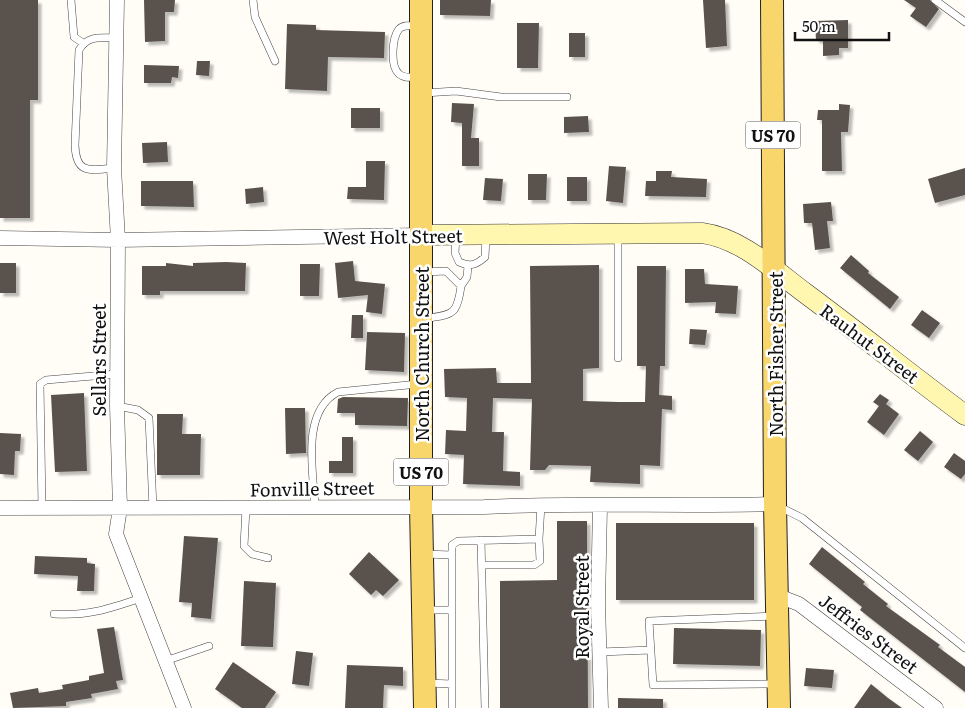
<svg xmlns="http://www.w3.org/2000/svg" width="965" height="708" font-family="Literata,serif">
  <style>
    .building { fill: #5a524d; filter: url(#shadow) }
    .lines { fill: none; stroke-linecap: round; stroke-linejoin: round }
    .lane-casing { stroke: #444; stroke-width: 8 }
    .street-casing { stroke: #444; stroke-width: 15 }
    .secondary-casing { stroke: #333; stroke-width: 21 }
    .primary-casing { stroke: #222; stroke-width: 24 }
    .lane { stroke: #fff; stroke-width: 7 }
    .street { stroke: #fff; stroke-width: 14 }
    .secondary { stroke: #fff6b0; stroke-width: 20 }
    .primary { stroke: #f9d66b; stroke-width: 22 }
    .labels { text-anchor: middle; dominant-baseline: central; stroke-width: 5; stroke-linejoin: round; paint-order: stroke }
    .shield { fill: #fff; stroke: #585858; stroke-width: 1 }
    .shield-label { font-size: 16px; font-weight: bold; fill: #111 }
    .street-label { font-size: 18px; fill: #111; stroke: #fff }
  </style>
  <defs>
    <filter id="shadow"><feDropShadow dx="3.5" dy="3.5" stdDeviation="1" flood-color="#0004"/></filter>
  </defs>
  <rect width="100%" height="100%" fill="#fffdf5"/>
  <!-- building -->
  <path class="building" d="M0 0H38V100H30V218H0Z
    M144 0H175L174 12H165V41L145 42Z
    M440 0H491L490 16 440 15Z
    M703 0H725L727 46 706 48Z
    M904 0H930L939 9 926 27 910 16 916 8Z
    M848 20V48H839V55L823 56V40H816L815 21Z
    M517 23H539L538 68H517Z
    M287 24 316 25V30L385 32 384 58 328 57 327 91 285 89Z
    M569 33H585V57H569Z
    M197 61H210L209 76 196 75Z
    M144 65 179 66 178 78 172 77 171 83H144Z
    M452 103 474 104 471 138H479V166H462V123L451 122Z
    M839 104 850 105 848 132H841L842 171H822V120H817L818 110H839Z
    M351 108H380V128H351Z
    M588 116 589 132 564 133V117Z
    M167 142 168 162 143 163 142 143Z
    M366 161H385L384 200 347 199 348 187H366Z
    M609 166 626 167 623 203 606 201Z
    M965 168V195L935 203 928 179Z
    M656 171H672L671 177 707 179 706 197 645 196 646 181H656Z
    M528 174H547L546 200H528Z
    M567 177H587V201H567Z
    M485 178 503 179 501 201 483 200Z
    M141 181H193L194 207 141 206Z
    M263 187 264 202 246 204 245 189Z
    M831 202 833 221H827L830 248 815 250 812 223H804L803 204Z
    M851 255 869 271 868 273 899 297 890 309 840 268Z
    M353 261 355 281 385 284 382 314 366 312 368 295 338 298 335 263Z
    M226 262 246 263 245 291H160V295H142V266H166V263L193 266V263Z
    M0 263H16V293H0Z
    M300 264H320L319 296H300Z
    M599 265V368L583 369V401L619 402H645L646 366H637V266H666L665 366H660L659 395 672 396V410L662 409 660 466 640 465V484L590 482 591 466 549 465 545 470H530L532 399 493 398 492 432H504L503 471 520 472V486L463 484 464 455 445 454 446 430 466 431 467 398 445 397 444 369 496 368 497 383H531L530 266Z
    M685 269H704L705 284 738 286 736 314 715 313 716 302 685 303Z
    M922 310 940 323 929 338 911 325Z
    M352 315H363V338H351Z
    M690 329 707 330 705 345 689 344Z
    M367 332 405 333 404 372 365 370Z
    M84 393 87 471 55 472 51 395Z
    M880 394 889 400 886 404 899 414 884 435 867 422 879 406 873 402Z
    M343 397 408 398 407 426 355 425V413H337L338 399Z
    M285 408H305L306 453 286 454Z
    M157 414H183L182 434H201L200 475H157Z
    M920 431 933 442 918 461 904 450Z
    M0 433 21 434 20 451H15L14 475 0 474Z
    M342 437H353V473H329V461H342Z
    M954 453 965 461V474L961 479 944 467Z
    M557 521H587L588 708H500V581L557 580Z
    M616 523H754V600H616Z
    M184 536 218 538 211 619 191 617 192 603 179 602Z
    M822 547 865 582 863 584 888 604 886 606 940 645 938 647 965 667V692L860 610 862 607 809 564Z
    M369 552 399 580 383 596 376 590 371 595 349 574Z
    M35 556 87 558V563L95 564 94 591H77L78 576 34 574Z
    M244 581 276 583 273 647 241 646Z
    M114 627 123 680 116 681 118 689 91 694 92 698 66 702V706L13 708 10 693 38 688 39 693 63 689 62 685 89 680V676L104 673 97 629Z
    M674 628 761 630 760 666 673 664Z
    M296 651 313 653 309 686 292 684Z
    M233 662 276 692 265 708H242L215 689Z
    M347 665 403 667V686L384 685 383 708H345Z
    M806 668 834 670 832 688 804 686Z
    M871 684 888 698 902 708H854Z
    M618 698 663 699V708H618Z"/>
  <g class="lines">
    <defs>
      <path id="lane" d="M71 0 74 37 83 43
        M253 0 255 17 275 61
        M935 0 965 22
        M418 26C412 26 404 24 399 29 392 38 390 66 399 74 405 79 412 77 418 77
        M424 93 456 91 501 97H567
        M114 168C90 170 76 175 75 145L79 50C88 35 100 38 116 38
        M456 236 455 253 459 262C470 267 476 265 485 257L486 237
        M461 286 467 277 468 266
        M423 319C452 314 457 317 461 286L446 271 424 272
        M618 358V236
        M117 406 138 410 149 418 153 508
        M315 506C313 471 301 411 338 392L418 384
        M780 507 802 518 965 648
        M42 508 40 384 46 380 117 374
        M246 508 244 546 252 554 268 558
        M539 539 541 505
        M481 540 485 708
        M426 554 451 555
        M427 610H452
        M54 614C88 616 109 609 141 598
        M774 616 649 621 653 685 775 684
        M600 652 651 650
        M165 661 209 646
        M427 683 452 684
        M452 708V545L458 541 539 539 540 561 534 565H482"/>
      <path id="street" d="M117 0 114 168 118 240 117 406 120 508 116 534 184 708
        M0 238 118 240 422 235
        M600 507 598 603 601 708
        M0 508 484 507C581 502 678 507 775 504
        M776 595 799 604 936 708"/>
      <path id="secondary" d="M422 235 702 233C741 238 774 270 805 293 859 333 911 375 965 415"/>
      <path id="primary" d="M421 0V506L425 708
        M772 0 775 504 779 708"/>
    </defs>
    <!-- lane casing -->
    <use href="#lane" class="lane-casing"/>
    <!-- street casing -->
    <use href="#street" class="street-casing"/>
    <!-- secondary casing -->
    <use href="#secondary" class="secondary-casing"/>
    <!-- primary casing -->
    <use href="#primary" class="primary-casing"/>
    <!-- lane -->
    <use href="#lane" class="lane"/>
    <!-- street -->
    <use href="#street" class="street"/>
    <!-- secondary -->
    <use href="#secondary" class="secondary"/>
    <!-- primary -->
    <use href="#primary" class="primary"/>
  </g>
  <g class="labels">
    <!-- shield labels -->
    <g class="shield">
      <rect x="745.5" y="121.5" width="55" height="27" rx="4"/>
      <rect x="393.5" y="458.5" width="55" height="27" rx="4"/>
    </g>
    <g class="shield-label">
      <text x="773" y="135">US 70</text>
      <text x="421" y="472">US 70</text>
    </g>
    <!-- street labels -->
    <g class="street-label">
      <text transform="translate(393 236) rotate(-1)">West Holt Street</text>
      <text transform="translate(870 343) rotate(37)">Rauhut Street</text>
      <text transform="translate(421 354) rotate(-90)">North Church Street</text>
      <text transform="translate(775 354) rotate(-90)">North Fisher Street</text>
      <text transform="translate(98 360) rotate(-90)">Sellars Street</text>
      <text transform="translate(312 488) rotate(-1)">Fonville Street</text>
      <text transform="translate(581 607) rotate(-90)">Royal Street</text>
      <text transform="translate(869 633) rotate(37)">Jeffries Street</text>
    </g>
  </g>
  <!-- scale -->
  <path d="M795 32v8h94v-8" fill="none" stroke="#111111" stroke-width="2.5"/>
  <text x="802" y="32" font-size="15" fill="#111111" stroke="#ffffff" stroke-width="4" paint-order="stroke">50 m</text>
</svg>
